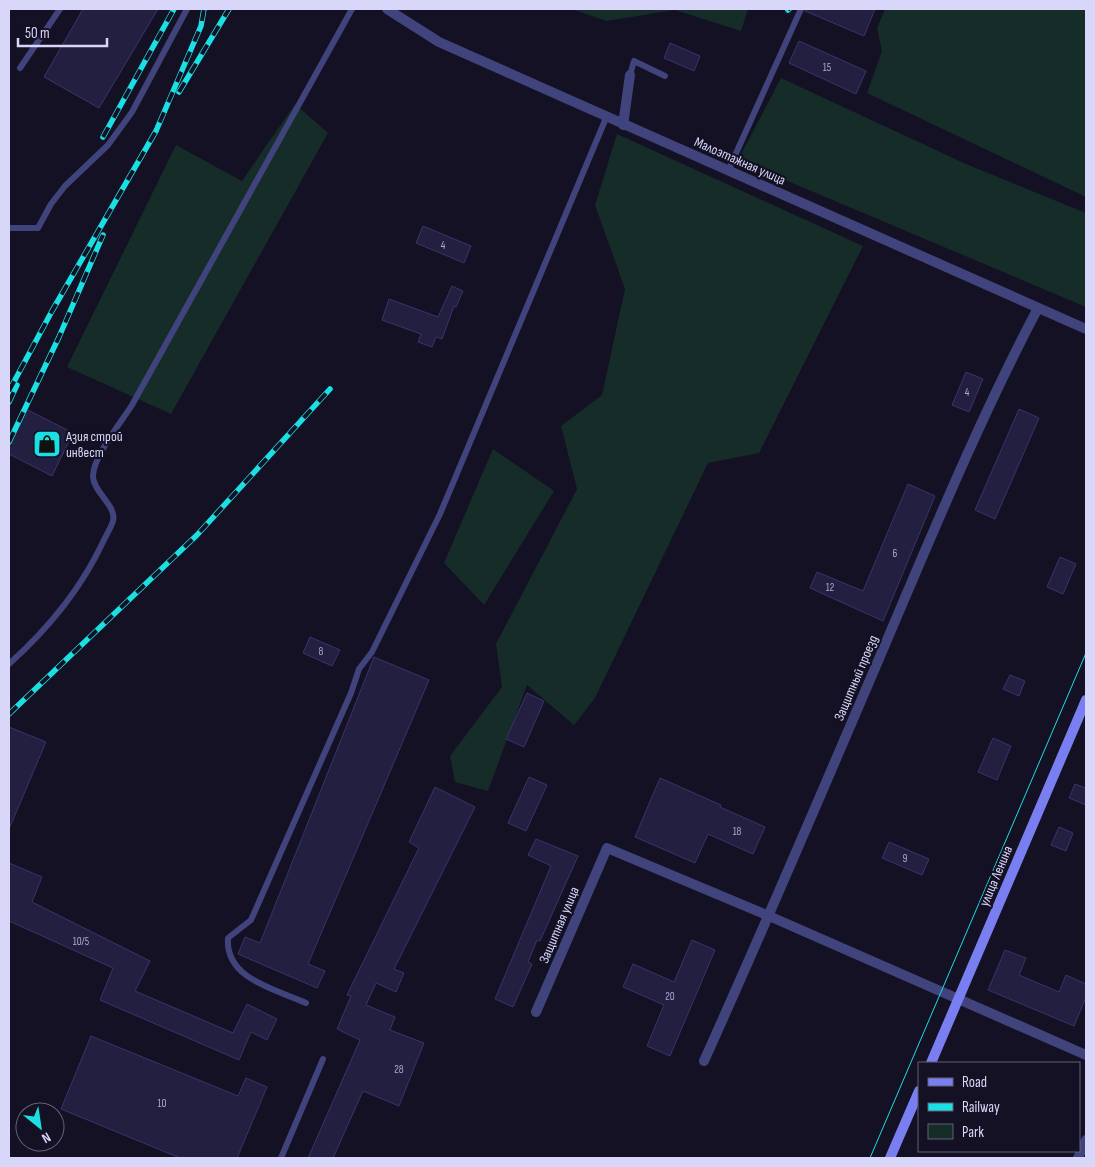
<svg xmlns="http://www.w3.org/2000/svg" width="1095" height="1167" font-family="'Sofia Sans Condensed',sans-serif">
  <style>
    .green { fill: #152c29 }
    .building { fill: #231f41; stroke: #3a346b }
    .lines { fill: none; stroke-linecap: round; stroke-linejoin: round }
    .lane { stroke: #41447c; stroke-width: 6 }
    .street { stroke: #41447c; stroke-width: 10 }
    .secondary { stroke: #797ff0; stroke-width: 10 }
    .tram { stroke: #1adfe3; stroke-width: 1 }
    .rail-casing { stroke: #1adfe3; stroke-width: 5.5 }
    .rail { stroke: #131123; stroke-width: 4; stroke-dasharray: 11; stroke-linecap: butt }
    .labels { text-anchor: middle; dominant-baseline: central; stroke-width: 4.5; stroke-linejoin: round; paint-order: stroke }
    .number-label { font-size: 11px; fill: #aba9cc }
    .street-label { font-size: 14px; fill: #d8d7fa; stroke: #131123 }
    .poi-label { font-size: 14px; fill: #d8d7fa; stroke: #131123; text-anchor: start }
  </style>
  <rect width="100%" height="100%" fill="#131123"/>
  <!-- green -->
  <path class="green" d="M572 9H748L741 31 675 10 606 21Z
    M885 9H1086V197L867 93 882 51 877 28Z
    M781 78 966 164 1086 213V307L738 160Z
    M295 104 328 133 171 414 67 367 176 145 242 181Z
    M617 134 863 246 759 453 708 463 595 698 574 725 527 685 488 791 455 782 450 756 502 687 496 644 577 489 561 426 602 395 625 289 595 205Z
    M493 449 554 491 484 605 444 563Z"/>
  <!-- building -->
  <path class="building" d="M83 9H158L99 108 44 77Z
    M806 9H875L864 36 805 11Z
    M799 41 866 71 856 94 789 63Z
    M670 43 700 56 694 71 664 58Z
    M423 226 471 246 464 263 416 243Z
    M452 286 463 291 456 307 454 306 442 339 436 337 432 347 418 342 421 334 382 320 389 299 438 317Z
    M966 372 983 379 969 412 952 405Z
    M26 409 73 433 52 476 9 454V442Z
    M1019 409 1039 418 995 519 975 510Z
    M908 484 935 496 883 621 810 588 817 572 863 591Z
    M1060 557 1076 564 1063 594 1047 587Z
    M310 637 340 650 332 666 303 653Z
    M374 657 429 680 308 964 325 971 317 988 238 954 245 937 260 943Z
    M1010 675 1025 681 1019 696 1003 689Z
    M527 693 544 701 524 747 506 739Z
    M9 727 46 742 9 829Z
    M993 738 1011 746 997 780 978 772Z
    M529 777 547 785 526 831 508 823Z
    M660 778 721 805 720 807 765 827 753 854 708 834 695 863 635 837Z
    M1075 784 1086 788V805L1069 798Z
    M435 787 475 807 394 969 404 973 396 992 376 983 366 1005 395 1017 390 1030 424 1043 399 1106 363 1091 333 1158H308L360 1040 337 1029 351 996 347 995 419 848 409 842Z
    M1059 827 1073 833 1066 851 1051 845Z
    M536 839 578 856 540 941 537 940 528 962 532 964 513 1007 495 999 551 866 528 855Z
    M889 842 929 859 922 875 882 858Z
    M9 863 42 877 32 902 150 961 135 991 233 1033 247 1004 277 1019 267 1040 251 1032 239 1060 100 1000 113 968 9 921Z
    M692 940 715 950 670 1056 647 1046 664 1005 623 987 633 964 674 982Z
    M1005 950 1026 958 1019 975 1059 992 1066 975 1086 984V997L1074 1026 988 990Z
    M91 1036 238 1096 246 1078 267 1087 237 1158H180L61 1109Z"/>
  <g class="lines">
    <!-- lane -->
    <path class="lane" d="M20 68 60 9
      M630 75 634 61 665 76
      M728 171 801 9
      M9 228H38L51 204 65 186 108 145 132 112 187 9
      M9 664C48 629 81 589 103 542 106 535 111 528 113 521 117 506 94 493 93 477 92 458 122 421 132 405L352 9
      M306 1003C275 989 225 979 228 938L251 920 351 693 359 669 372 652 440 514 606 118
      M281 1158 323 1059"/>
    <!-- street -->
    <path class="street" d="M387 9 439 42 1086 329
      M623 125 630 75
      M536 1012 607 848 769 916 1086 1055
      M704 1061C765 926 823 790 881 654 931 537 979 420 1038 308
      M1078 1158 1086 1140"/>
    <!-- secondary -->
    <path class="secondary" d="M931 1063 1086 700
      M890 1158 919 1091"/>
    <!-- tram -->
    <path class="tram" d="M870 1158 1086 653"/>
    <defs>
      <path id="rail" d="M788 10 789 9
        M179 92 229 9
        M103 137 174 9
        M9 391 52 311 156 131 201 26 204 9
        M9 402 17 385
        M9 442 59 337 103 235
        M9 714 197 535 330 389"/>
    </defs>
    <!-- rail casing -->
    <use href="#rail" class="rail-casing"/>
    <!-- rail -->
    <use href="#rail" class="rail"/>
  </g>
  <!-- icons -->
  <defs>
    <symbol id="shop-square" viewBox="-11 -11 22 22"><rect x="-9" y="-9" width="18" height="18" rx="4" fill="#1adfe3" stroke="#131123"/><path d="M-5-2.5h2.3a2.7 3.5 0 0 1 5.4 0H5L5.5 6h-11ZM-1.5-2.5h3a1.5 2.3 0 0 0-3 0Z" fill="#111"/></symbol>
  </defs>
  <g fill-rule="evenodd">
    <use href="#shop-square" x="31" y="428" width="32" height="32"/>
  </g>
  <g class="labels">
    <!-- number labels -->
    <g class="number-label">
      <text x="827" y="67">15</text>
      <text x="443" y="245">4</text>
      <text x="967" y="392">4</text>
      <text x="895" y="553">6</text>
      <text x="830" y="587">12</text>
      <text x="321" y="651">8</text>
      <text x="737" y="831">18</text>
      <text x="905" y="858">9</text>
      <text x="81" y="941">10/5</text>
      <text x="670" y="996">20</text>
      <text x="399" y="1069">28</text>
      <text x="162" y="1103">10</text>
    </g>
    <!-- street labels -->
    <g class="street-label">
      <text transform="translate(740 161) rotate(24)">Малоэтажная улица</text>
      <text transform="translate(856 678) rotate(-67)">Защитный проезд</text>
      <text transform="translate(996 876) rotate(-67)">улица Ленина</text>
      <text transform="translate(559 925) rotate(-67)">Защитная улица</text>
    </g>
    <!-- poi labels -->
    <g class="poi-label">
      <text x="66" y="436">Азия строй<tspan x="66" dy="16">инвест</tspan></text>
    </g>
  </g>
  <!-- border -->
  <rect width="1095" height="1167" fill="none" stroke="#d8d7fa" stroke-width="20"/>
  <!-- legend -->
  <rect x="918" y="1062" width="162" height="90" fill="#131123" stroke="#626079"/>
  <rect x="928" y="1078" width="25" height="8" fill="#797ff0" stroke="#626079"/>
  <text x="962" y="1087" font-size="15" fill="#d8d7fa">Road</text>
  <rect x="928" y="1103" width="25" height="8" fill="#1adfe3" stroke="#626079"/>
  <text x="962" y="1112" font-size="15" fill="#d8d7fa">Railway</text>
  <rect x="928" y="1124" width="25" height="15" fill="#152c29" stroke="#626079"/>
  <text x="962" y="1137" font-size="15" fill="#d8d7fa">Park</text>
  <!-- north arrow -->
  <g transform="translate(40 1127) rotate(150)"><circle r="24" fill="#131123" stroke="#626079"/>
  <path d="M0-4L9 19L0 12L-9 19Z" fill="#1adfe3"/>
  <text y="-8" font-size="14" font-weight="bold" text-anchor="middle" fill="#d8d7fa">N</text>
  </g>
  <!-- scale -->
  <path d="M18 38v8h89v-8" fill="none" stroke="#d8d7fa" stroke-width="2.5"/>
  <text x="25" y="38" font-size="15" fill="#d8d7fa" stroke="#131123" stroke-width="4" paint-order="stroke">50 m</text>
</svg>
